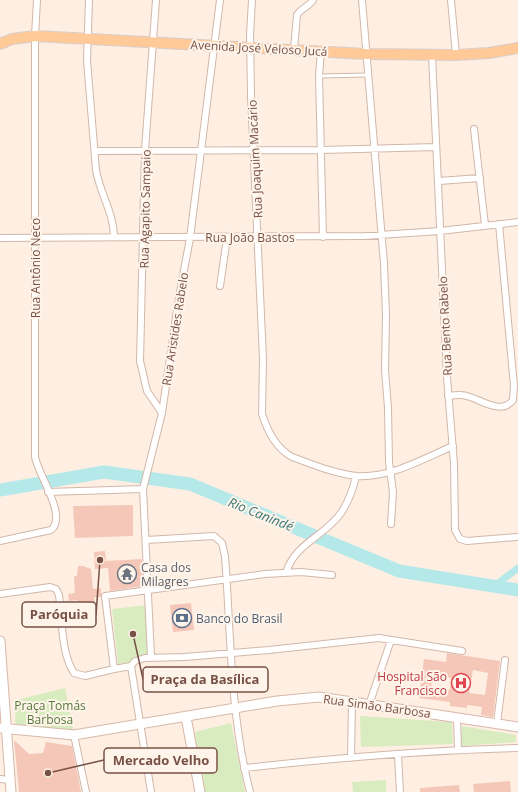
<svg xmlns="http://www.w3.org/2000/svg" width="518" height="792" font-family="'Open Sans',sans-serif">
  <style>
    .park { fill: #d8ecbf }
    .lines { fill: none; stroke-linecap: round; stroke-linejoin: round }
    .canal { stroke: #b5e9e9; stroke-width: 7 }
    .river { stroke: #b5e9e9; stroke-width: 13 }
    .building { fill: #f5c7b8; fill-rule: evenodd }
    .lane-casing { stroke: #d2b7aa; stroke-width: 5 }
    .street-casing { stroke: #d2b7aa; stroke-width: 8 }
    .secondary-casing { stroke: #d8b7a9; stroke-width: 11 }
    .primary-casing { stroke: #d9cecb; stroke-width: 12 }
    .lane { stroke: #fff; stroke-width: 3 }
    .street { stroke: #fff; stroke-width: 6 }
    .secondary { stroke: #fff; stroke-width: 9 }
    .primary { stroke: #ffc998; stroke-width: 10 }
    .labels { text-anchor: middle; dominant-baseline: central; stroke-width: 4; stroke-linejoin: round; paint-order: stroke }
    .street-label { font-size: 12px; fill: #785146; stroke: #fff4ea }
    .worship-label { font-size: 12px; fill: #5b616d; stroke: #fff4ea; text-anchor: start }
    .service-label { font-size: 12px; fill: #4e5e75; stroke: #fff4ea; text-anchor: start }
    .health-label { font-size: 12px; fill: #be3a42; stroke: #fff4ea; text-anchor: end }
    .park-label { font-size: 12px; fill: #56793b; stroke: #fff4ea }
    .water-label { font-size: 13px; font-style: italic; fill: #367677; stroke: #fff4ea }
    .leader { fill: none; stroke: #785146; stroke-width: 1.5 }
    .callout-dot { fill: #785146; stroke: #fff4ea; stroke-width: 1.5 }
    .callout { fill: #fff4ea; stroke: #785146; stroke-width: 1.5 }
    .callout-label { font-size: 13px; text-anchor: middle; font-weight: bold; fill: #785146 }
  </style>
  <rect width="100%" height="100%" fill="#feefe2"/>
  <!-- park -->
  <path class="park" d="M147 605 154 660 118 664 112 609Z
    M65 688 74 733 15 728 16 700Z
    M360 716 452 722 453 744 361 747Z
    M231 723 245 792H204L195 732Z
    M462 726 516 735V742L460 746Z
    M386 780V792H353L352 782Z"/>
  <g class="lines">
    <!-- canal -->
    <path class="canal" d="M493 587 518 568"/>
    <!-- river -->
    <path class="river" d="M0 490 104 472 190 484 399 571 518 590"/>
  </g>
  <!-- building -->
  <path class="building" d="M133 505V536L75 538 73 506Z
    M105 551 106 561 142 559 143 586 110 591 108 568 95 569 94 552Z
    M78 566H83L91 569 93 589 101 588V597H94L97 616 79 618 77 600 69 601 68 594 75 593 74 576H77Z
    M191 603 194 630 173 632 170 605Z
    M447 653 500 661 493 717 481 715 482 707 467 705V708L450 706V702L419 698 424 659 446 662ZM473 670 488 673 485 695 469 693ZM433 675 451 678 450 690 431 687Z
    M14 740 29 754 43 753 46 742 72 746 81 792H19Z
    M510 781 511 792H474L473 784Z
    M459 785 460 792H420V788Z"/>
  <g class="lines">
    <defs>
      <path id="lane" d="M320 76 368 75"/>
      <path id="street" d="M89 0 87 60 96 170C100 194 114 213 114 237
        M156 0 145 150 140 361 147 391 162 413
        M252 0 250 35 251 96 263 359 262 414C268 432 276 448 292 457 312 464 335 474 357 476 390 478 423 459 453 446
        M362 0 384 264 386 315 385 370 388 408 389 462 393 492 391 524
        M451 0 456 55
        M294 49 297 15C301 8 309 7 313 0
        M321 50 319 76 323 237
        M432 55 447 377 454 464 455 530 460 539 467 541 517 537
        M474 129 485 225
        M95 151 322 150 436 147
        M439 181 480 178
        M0 238 364 236 440 231 518 222
        M220 286 227 238
        M448 396C456 395 462 394 470 397 483 401 502 415 513 400L514 386 499 224
        M48 492 143 489
        M146 540 214 536 222 543 225 556C231 635 230 715 250 792
        M0 541 51 530C68 516 38 475 35 457V36L37 0
        M286 573C294 544 325 536 341 513 349 501 353 490 356 476
        M0 594 50 587 56 589 59 595C62 617 61 654 74 673L85 676 114 669 105 596 265 574 301 572 332 575
        M151 657 143 489 162 413 178 303 190 238 220 0
        M131 666 151 792
        M114 669 131 666 135 661 145 658 185 657 269 650 379 638 462 651
        M369 705 391 640
        M457 718 458 749
        M497 723 505 660
        M74 735 86 792
        M398 755 400 792
        M351 758 352 702
        M244 768C335 758 427 750 518 748
        M0 779 10 780"/>
      <path id="secondary" d="M0 641 11 792
        M186 717 200 792
        M0 728 74 735 277 701 319 697 518 727"/>
      <path id="primary" d="M0 44 12 39 35 36 366 54 456 55 489 53 518 48"/>
    </defs>
    <!-- lane casing -->
    <use href="#lane" class="lane-casing"/>
    <!-- street casing -->
    <use href="#street" class="street-casing"/>
    <!-- secondary casing -->
    <use href="#secondary" class="secondary-casing"/>
    <!-- primary casing -->
    <use href="#primary" class="primary-casing"/>
    <!-- lane -->
    <use href="#lane" class="lane"/>
    <!-- street -->
    <use href="#street" class="street"/>
    <!-- secondary -->
    <use href="#secondary" class="secondary"/>
    <!-- primary -->
    <use href="#primary" class="primary"/>
  </g>
  <!-- icons -->
  <defs>
    <symbol id="temple-ring" viewBox="-11 -11 22 22"><circle r="9.5" fill="#fff4ea" stroke="#6b7280" stroke-width="1.5"/><path d="M0-6L5-2H3V0L6.5 2.5H4V6H1.5V3h-3V6H-4V2.5H-6.5L-3 0V-2H-5Z" fill="#6b7280"/></symbol>
    <symbol id="bank-ring" viewBox="-11 -11 22 22"><circle r="9.5" fill="#fff4ea" stroke="#5c6f8a" stroke-width="1.5"/><path d="M-6-4H6V4H-6ZM0-2.3a2.3 2.3 0 1 0 0 4.6a2.3 2.3 0 1 0 0-4.6Z" fill="#5c6f8a"/></symbol>
    <symbol id="hospital-ring" viewBox="-11 -11 22 22"><circle r="9.5" fill="#fff4ea" stroke="#e0444e" stroke-width="1.5"/><path d="M-5-5h3v3.5h4V-5h3V5h-3V1.5h-4V5h-3Z" fill="#e0444e"/></symbol>
  </defs>
  <g fill-rule="evenodd">
    <use href="#temple-ring" x="116" y="563" width="22" height="22"/>
    <use href="#bank-ring" x="171" y="607" width="22" height="22"/>
    <use href="#hospital-ring" x="450" y="672" width="22" height="22"/>
  </g>
  <g class="labels">
    <!-- street labels -->
    <g class="street-label">
      <text transform="translate(259 48) rotate(3)">Avenida José Veloso Jucá</text>
      <text transform="translate(255 159) rotate(-93)">Rua Joaquim Macário</text>
      <text transform="translate(145 209) rotate(-89)">Rua Agapito Sampaio</text>
      <text x="250" y="237">Rua João Bastos</text>
      <text transform="translate(35 268) rotate(-90)">Rua Antônio Neco</text>
      <text transform="translate(445 326) rotate(-93)">Rua Bento Rabelo</text>
      <text transform="translate(175 329) rotate(-81)">Rua Aristides Rabelo</text>
      <text transform="translate(377 706) rotate(8)">Rua Simão Barbosa</text>
    </g>
    <!-- worship labels -->
    <g class="worship-label">
      <text x="141" y="567">Casa dos<tspan x="141" dy="14">Milagres</tspan></text>
    </g>
    <!-- service labels -->
    <g class="service-label">
      <text x="196" y="618">Banco do Brasil</text>
    </g>
    <!-- health labels -->
    <g class="health-label">
      <text x="447" y="676">Hospital São<tspan x="447" dy="14">Francisco</tspan></text>
    </g>
    <!-- park labels -->
    <g class="park-label">
      <text x="50" y="705">Praça Tomás<tspan x="50" dy="14">Barbosa</tspan></text>
    </g>
    <!-- water labels -->
    <g class="water-label">
      <text transform="translate(261 514) rotate(22)">Rio Canindé</text>
    </g>
  </g>
  <!-- callouts -->
  <path class="leader" d="M100 560L96 615M133 634L143 679M48 773L104 760"/>
  <g class="callout-dot">
    <circle cx="100" cy="560" r="4"/>
    <circle cx="133" cy="634" r="4"/>
    <circle cx="48" cy="773" r="4"/>
  </g>
  <g class="callout">
    <rect x="22" y="602" width="74" height="25" rx="4"/>
    <rect x="143" y="667" width="125" height="25" rx="4"/>
    <rect x="104" y="748" width="113" height="25" rx="4"/>
  </g>
  <g class="callout-label">
    <text x="59" y="619">Paróquia</text>
    <text x="205" y="684">Praça da Basílica</text>
    <text x="161" y="765">Mercado Velho</text>
  </g>
</svg>
